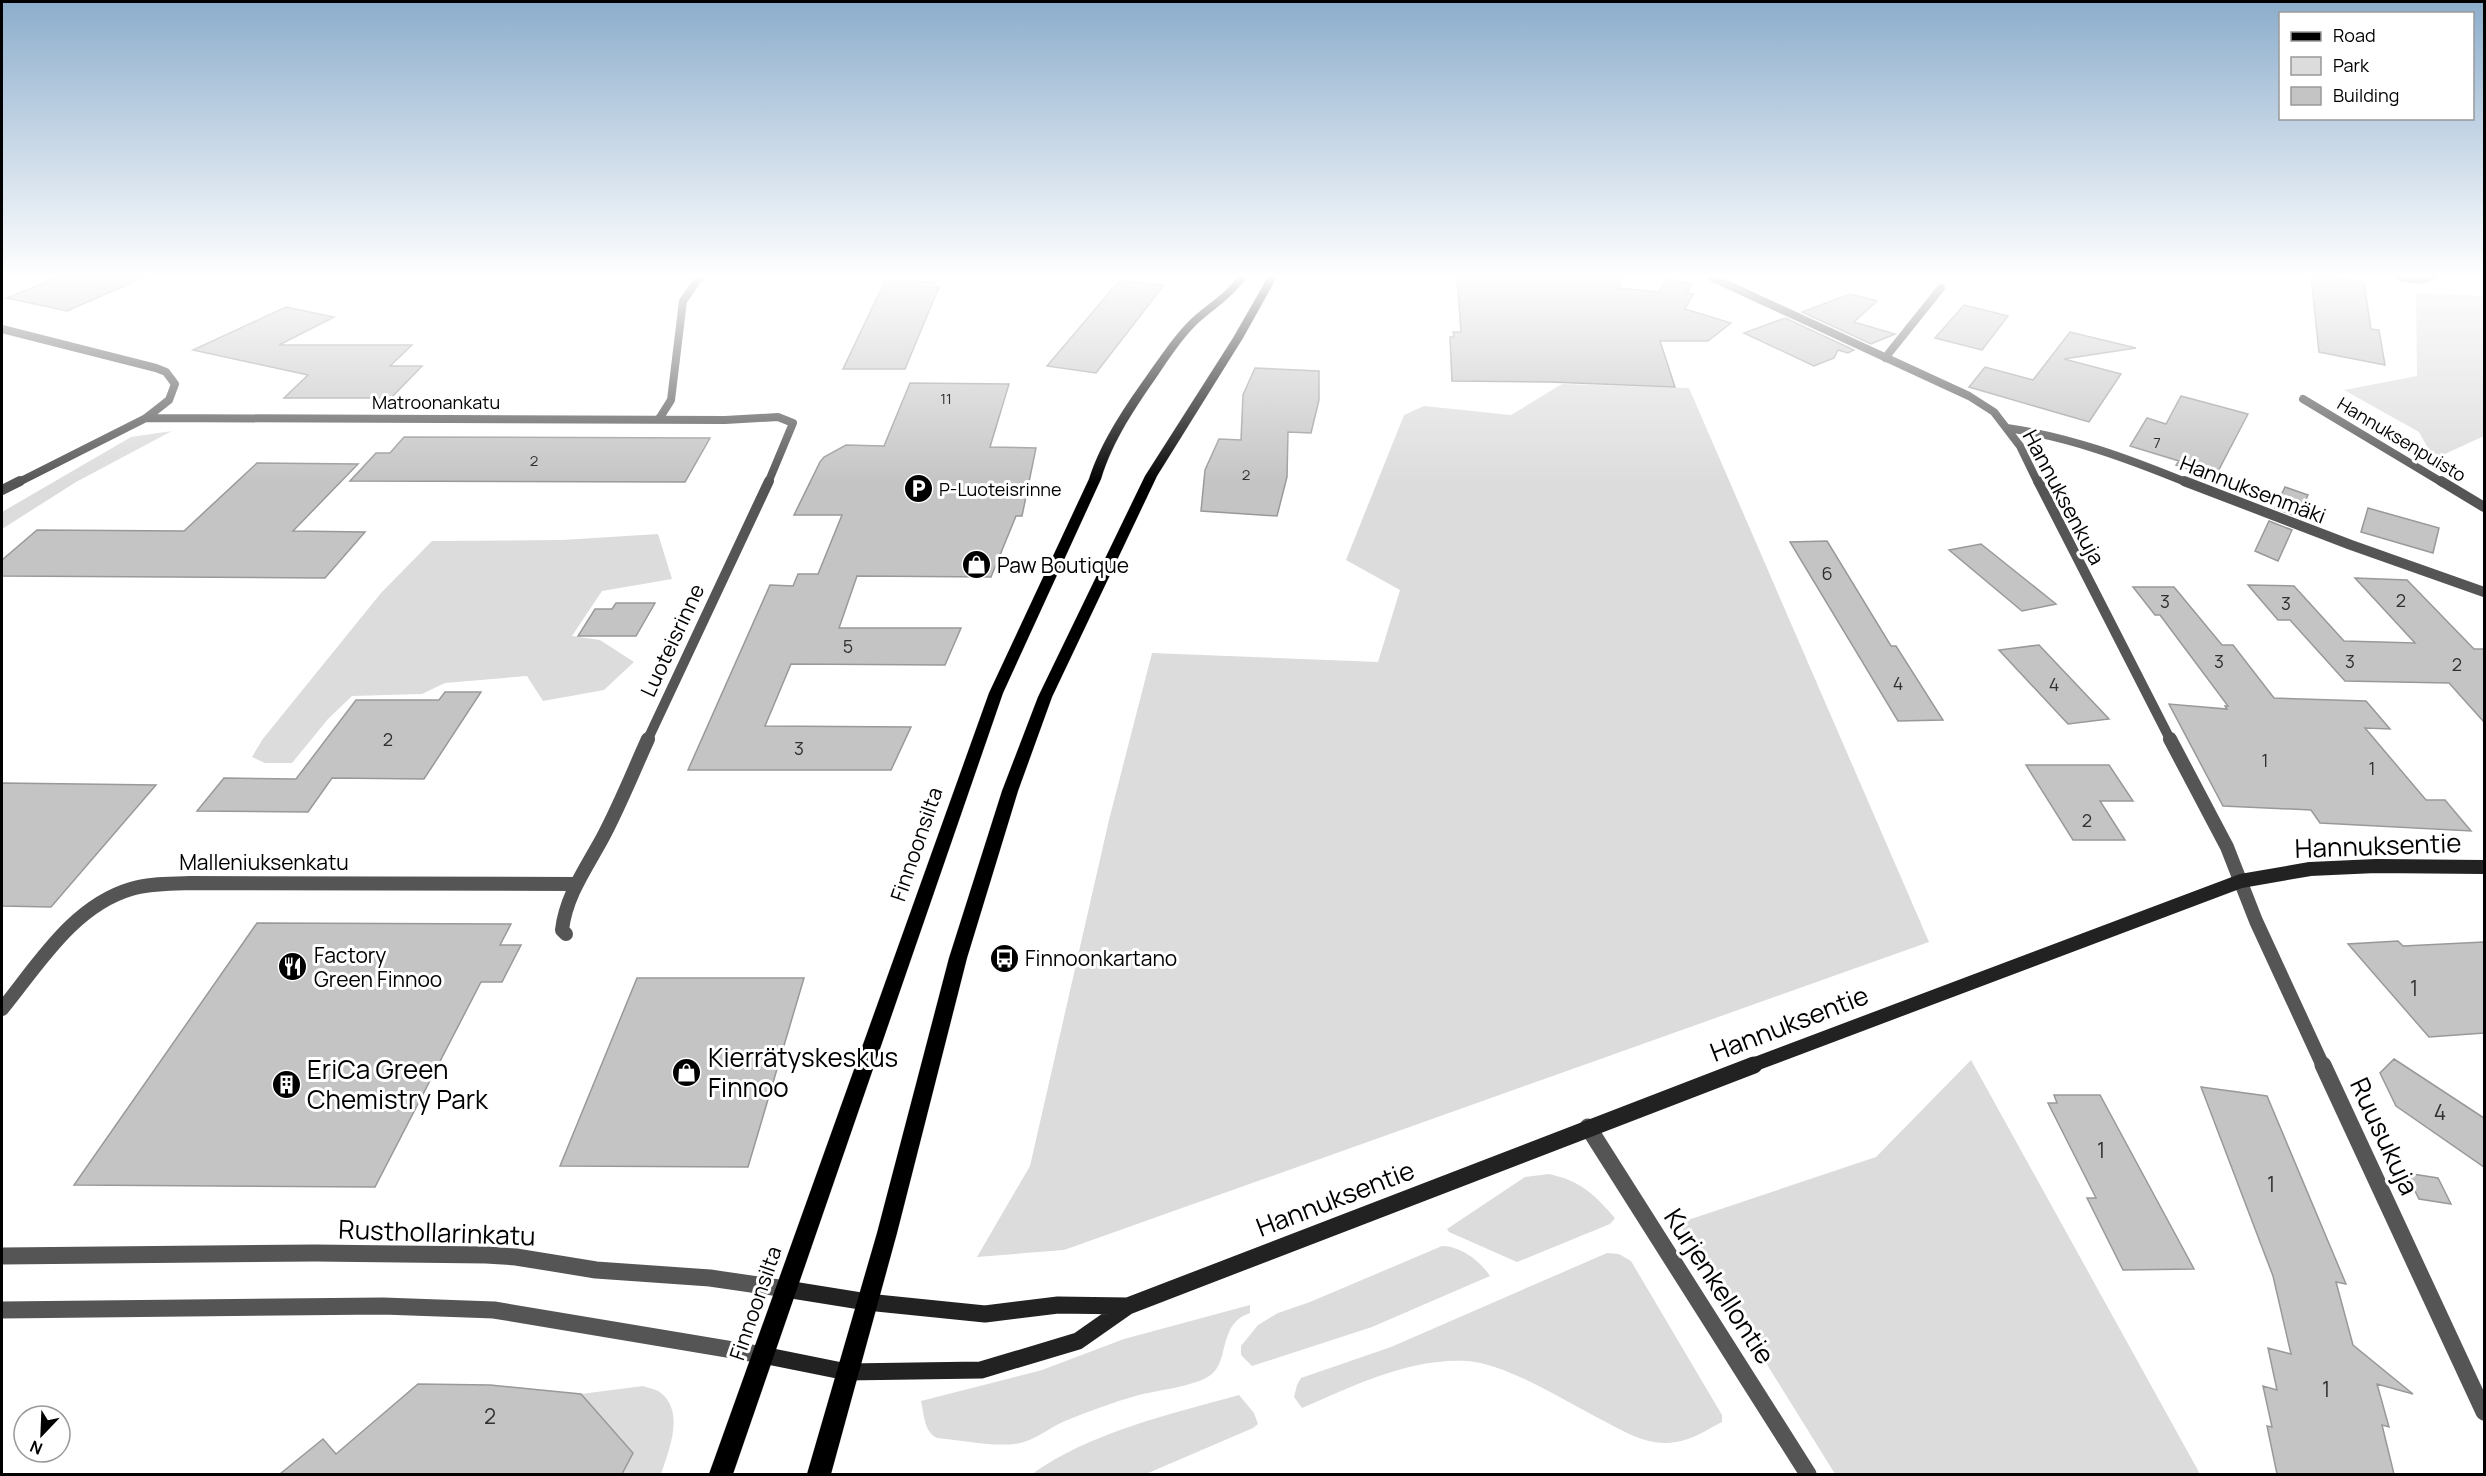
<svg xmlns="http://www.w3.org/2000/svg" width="2486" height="1476" font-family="Manrope,sans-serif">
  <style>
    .green { fill: #dcdcdc }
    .building { fill: #c4c4c4; stroke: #999; stroke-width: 1.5 }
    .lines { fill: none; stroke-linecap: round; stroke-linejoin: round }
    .primary-casing { stroke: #dbdbdb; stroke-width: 1 }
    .street-far3 { stroke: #555; stroke-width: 8 }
    .street-far2 { stroke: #555; stroke-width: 10 }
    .street-far1 { stroke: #555; stroke-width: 14 }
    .street { stroke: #555; stroke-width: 17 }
    .secondary-far1 { stroke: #222; stroke-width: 14 }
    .secondary { stroke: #222; stroke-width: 17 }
    .primary { fill: #000; fill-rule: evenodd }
    .labels { text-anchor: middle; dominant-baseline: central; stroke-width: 6; stroke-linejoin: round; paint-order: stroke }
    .far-number-label { font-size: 15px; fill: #313131 }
    .far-street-label { font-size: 18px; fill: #000; stroke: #fff }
    .far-poi-label { font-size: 18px; fill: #000; stroke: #fff; text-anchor: start }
    .number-label { font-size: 18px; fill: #313131 }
    .street-label { font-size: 21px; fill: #000; stroke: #fff }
    .poi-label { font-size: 21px; fill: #000; stroke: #fff; text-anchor: start }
    .near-number-label { font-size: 21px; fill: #313131 }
    .near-street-label { font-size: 26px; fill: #000; stroke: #fff }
    .near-poi-label { font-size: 26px; fill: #000; stroke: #fff; text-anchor: start }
  </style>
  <rect width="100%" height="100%" fill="#fff"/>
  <!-- green -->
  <path class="green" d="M2416 293 2484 296V436L2434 459 2419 432 2344 390 2417 376Z
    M1562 384 1689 388 1929 942 1064 1250 977 1257 1030 1166 1109 820 1152 653 1378 662 1400 590 1346 560 1404 415 1424 406 1511 415Z
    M172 431 76 482 2 529V512L131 437Z
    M658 534 672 579 602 591 572 636 600 640 634 662 604 690 543 701 527 676 445 683 422 694 352 696 328 719 292 763H265L252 757 262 740 381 593 432 541 562 540Z
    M1971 1060 2200 1474H1835L1679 1223 1876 1157Z
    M1549 1174C1581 1181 1594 1194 1615 1218L1610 1224 1517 1262 1449 1232 1447 1229 1525 1177Z
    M1442 1246C1461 1246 1480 1261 1490 1276L1372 1327 1252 1366 1241 1355V1346L1258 1325 1278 1313 1310 1302Z
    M1607 1253 1619 1254 1631 1261 1722 1415V1422C1708 1429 1692 1440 1676 1442 1649 1447 1627 1433 1604 1421 1566 1402 1508 1364 1467 1361 1408 1358 1354 1386 1302 1408L1294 1397 1297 1385 1301 1378 1391 1347Z
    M1250 1305V1313C1219 1323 1229 1358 1213 1373 1200 1386 1158 1390 1139 1395 1114 1402 1089 1411 1065 1421 1051 1427 1039 1437 1024 1442 1001 1449 962 1440 937 1438 924 1432 924 1414 921 1401L1042 1370 1124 1339Z
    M643 1386C648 1388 657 1389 661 1393 685 1413 669 1450 661 1474H622L633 1453 581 1394Z
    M1239 1395 1254 1413 1258 1424 1253 1428 1146 1474H1032C1093 1431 1168 1415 1239 1395Z"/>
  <!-- building -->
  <path class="building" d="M58 277H145L67 311 7 298Z
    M1457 277H1621L1619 288 1659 292 1667 279 1692 284 1687 293 1693 294 1685 309 1731 323 1708 341H1660L1675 387 1550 382 1452 381 1450 337H1454L1453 332H1461Z
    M2311 277H2332L2364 283 2371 329 2379 330 2385 365 2319 352Z
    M885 281 935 282 933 287H939L905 369H843Z
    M1119 281 1164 285 1096 373 1047 366Z
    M1850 294 1877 301 1854 322 1895 334 1871 344 1802 312Z
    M1964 305 2008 316 1982 350 1935 338Z
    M286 307 334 317 279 345H412L390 366H422L391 398H284L308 375 193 350Z
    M1785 318 1854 350 1848 353 1838 350 1834 358 1814 366 1744 333Z
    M2070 332 2136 348 2064 359 2121 374 2089 422 1969 387 1985 367 2033 380Z
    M1255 368 1319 371V400L1311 433 1288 432 1287 477 1277 516 1201 511 1205 470 1219 439 1241 440 1243 395Z
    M910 383 1009 384 990 447 1036 448 1022 516H1016L991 577 857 576 839 628H961L945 665 791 664 765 726 911 727 891 770H688L770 585 793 586 798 574H818L842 515H794L820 462 824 457 846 445 884 446Z
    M2181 396 2248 414 2215 477 2176 465 2179 461 2130 446 2147 418 2166 424Z
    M404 437 710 438 685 482 350 481 376 453H390Z
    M257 463 358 464 293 531 365 532 325 578 2 576V560L37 530 184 531Z
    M2285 487 2308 495 2298 517 2275 508Z
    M2368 508 2439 528 2433 553 2361 532Z
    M2269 521 2292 530 2278 561 2255 551Z
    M1827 541 1891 646H1896L1943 720 1898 721 1790 542Z
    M1981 544 2056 604 2022 611 1949 550Z
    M2355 578 2407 580 2474 649H2484V722L2449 683 2345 681 2290 620H2278L2248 585 2294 586 2344 641 2415 643Z
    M2133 587H2174L2222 645H2233L2274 698 2366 701 2390 729 2365 728 2426 800H2445L2471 831 2320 823 2311 810 2223 806 2169 704 2227 709 2225 706H2228L2160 615H2155Z
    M616 603H655L636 636H578L595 609H612Z
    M2039 645 2109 719 2068 724 1999 650Z
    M445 692H481L424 779 332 778 308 812 197 811 224 778 296 779 356 700H439Z
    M2026 765H2109L2133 801H2100L2125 840H2073Z
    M2 783 156 785 51 907 2 906Z
    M257 923 511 924 500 945H521L502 982H481L375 1187 74 1185Z
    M2398 941 2403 946 2484 942V1033L2429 1037 2348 944Z
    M637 978H804L748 1167 560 1166Z
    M2394 1059 2484 1118V1167L2396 1106 2380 1073Z
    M2201 1087 2267 1096 2346 1284 2336 1282 2353 1345 2413 1394 2377 1384 2389 1427 2382 1425 2394 1474H2277L2267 1426 2272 1427 2263 1386 2277 1390 2268 1348 2291 1354 2273 1276Z
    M2054 1095H2100L2194 1269 2123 1270 2087 1198H2096L2048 1103H2057Z
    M2406 1173 2438 1178 2451 1204 2419 1199Z
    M418 1384 490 1385 581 1394 633 1453 622 1474H280L323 1439 336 1454Z"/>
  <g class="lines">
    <defs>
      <path id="primary" d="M1238 277H1247C1231 299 1216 307 1197 324 1182 339 1170 357 1158 375 1135 408 1113 440 1101 479L1003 693 733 1474H709L989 693 1089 479C1102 439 1126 405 1150 371 1163 353 1174 336 1190 320 1206 305 1224 295 1238 277Z
        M1268 277H1277L1243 338 1157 476 1052 697 1018 791 967 958 897 1233 831 1474H807L877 1233 949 958 1002 791 1038 697 1145 476 1233 338Z"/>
    </defs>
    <!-- primary casing -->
    <use href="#primary" class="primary-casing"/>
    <!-- street-far3 -->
    <path class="street-far3" d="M1711 277 1969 396 1994 412 2020 446 2038 483
      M2400 277 2418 280 2431 277
      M2 329 156 368 166 372 175 384 169 400 146 418 17 483
      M1885 358 1941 288
      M2303 399 2443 483
      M146 418 725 420 778 417 793 423 768 483
      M659 419 671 400 683 301 700 277
      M2007 428C2070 437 2129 459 2188 483"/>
    <!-- street-far2 -->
    <path class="street-far2" d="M2038 481 2171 741
      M2184 481 2351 545 2484 592
      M2441 481 2484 507
      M2 490 20 481
      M647 741 769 481"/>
    <!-- street-far1 -->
    <path class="street-far1" d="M2170 739 2227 847 2256 921 2323 1066
      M566 934 562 930C566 895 587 867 603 837 620 805 633 772 648 739
      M2 1009C38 965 73 906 131 889 150 883 170 884 190 883L576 884"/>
    <!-- street -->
    <path class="street" d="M2323 1065 2484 1412
      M1588 1127 1808 1474
      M2 1256 315 1253 486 1255 516 1257 596 1270 710 1278 786 1289
      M2 1310 383 1306 494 1310 763 1355"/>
    <!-- secondary-far1 -->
    <path class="secondary-far1" d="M1750 1066 2241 881 2310 869 2376 866 2484 867"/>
    <!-- secondary -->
    <path class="secondary" d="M786 1289 867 1302 985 1314 1058 1305 1128 1306
      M763 1355 847 1372 981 1370 1078 1341 1128 1306 1754 1065"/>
    <!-- primary -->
    <use href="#primary" class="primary"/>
  </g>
  <!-- sky -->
  <linearGradient id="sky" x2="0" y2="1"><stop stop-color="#8cadcc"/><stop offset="0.57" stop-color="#fff"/><stop offset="1" stop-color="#fff" stop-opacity="0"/></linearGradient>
  <rect width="2486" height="484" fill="url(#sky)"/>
  <!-- icons -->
  <defs>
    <symbol id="parking-disc" viewBox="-11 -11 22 22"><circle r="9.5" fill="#000" stroke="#fff"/><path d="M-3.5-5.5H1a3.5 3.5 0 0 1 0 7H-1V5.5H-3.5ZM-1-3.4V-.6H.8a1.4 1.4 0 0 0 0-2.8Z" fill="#fff"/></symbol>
    <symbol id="shop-disc" viewBox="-11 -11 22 22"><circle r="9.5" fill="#000" stroke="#fff"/><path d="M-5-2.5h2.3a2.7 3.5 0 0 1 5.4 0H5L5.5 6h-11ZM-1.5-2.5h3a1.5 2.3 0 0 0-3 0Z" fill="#fff"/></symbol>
    <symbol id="bus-disc" viewBox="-11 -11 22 22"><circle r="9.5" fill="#000" stroke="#fff"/><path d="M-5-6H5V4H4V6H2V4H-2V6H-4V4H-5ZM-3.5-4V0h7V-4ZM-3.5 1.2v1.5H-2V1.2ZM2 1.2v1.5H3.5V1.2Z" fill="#fff"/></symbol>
    <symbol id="restaurant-disc" viewBox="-11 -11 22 22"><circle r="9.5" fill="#000" stroke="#fff"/><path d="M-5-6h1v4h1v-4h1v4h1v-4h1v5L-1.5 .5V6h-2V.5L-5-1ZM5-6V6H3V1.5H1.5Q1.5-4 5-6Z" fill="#fff"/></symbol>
    <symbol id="building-disc" viewBox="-11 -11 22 22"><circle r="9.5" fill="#000" stroke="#fff"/><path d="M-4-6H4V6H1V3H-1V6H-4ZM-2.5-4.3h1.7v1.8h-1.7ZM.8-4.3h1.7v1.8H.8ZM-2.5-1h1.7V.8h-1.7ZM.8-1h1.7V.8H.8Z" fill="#fff"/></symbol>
  </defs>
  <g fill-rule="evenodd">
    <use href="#parking-disc" x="902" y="472" width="33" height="33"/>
    <use href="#shop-disc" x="960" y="548" width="33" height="33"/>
    <use href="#bus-disc" x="988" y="942" width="33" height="33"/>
    <use href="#restaurant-disc" x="276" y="950" width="33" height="33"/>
    <use href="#shop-disc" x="670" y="1056" width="33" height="33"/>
    <use href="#building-disc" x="270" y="1068" width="33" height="33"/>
  </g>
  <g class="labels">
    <!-- far-number labels -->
    <g class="far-number-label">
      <text x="946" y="398">11</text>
      <text x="2157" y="442">7</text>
      <text x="534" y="460">2</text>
      <text x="1246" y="474">2</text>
    </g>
    <!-- far-street labels -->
    <g class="far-street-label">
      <text x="436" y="402">Matroonankatu</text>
      <text transform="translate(2402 439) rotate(31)">Hannuksenpuisto</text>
    </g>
    <!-- far-poi labels -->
    <g class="far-poi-label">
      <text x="939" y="489">P-Luoteisrinne</text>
    </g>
    <!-- number labels -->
    <g class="number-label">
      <text x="1827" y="573">6</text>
      <text x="2401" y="600">2</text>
      <text x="2165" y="601">3</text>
      <text x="2286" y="603">3</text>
      <text x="848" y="646">5</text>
      <text x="2219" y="661">3</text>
      <text x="2350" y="661">3</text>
      <text x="2457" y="664">2</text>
      <text x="1898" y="683">4</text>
      <text x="2054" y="684">4</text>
      <text x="388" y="739">2</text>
      <text x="799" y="748">3</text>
      <text x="2265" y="760">1</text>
      <text x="2372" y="768">1</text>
      <text x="2087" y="820">2</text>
    </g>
    <!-- street labels -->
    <g class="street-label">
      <text transform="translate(2253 489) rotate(21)">Hannuksenmäki</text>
      <text transform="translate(2064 497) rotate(62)">Hannuksenkuja</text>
      <text transform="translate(672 640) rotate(-65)">Luoteisrinne</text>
      <text transform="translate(916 844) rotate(-71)">Finnoonsilta</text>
      <text x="264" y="862">Malleniuksenkatu</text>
      <text transform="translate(755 1303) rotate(-71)">Finnoonsilta</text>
    </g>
    <!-- poi labels -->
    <g class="poi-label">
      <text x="997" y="565">Paw Boutique</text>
      <text x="314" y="955">Factory<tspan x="314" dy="24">Green Finnoo</tspan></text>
      <text x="1025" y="958">Finnoonkartano</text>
    </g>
    <!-- near-number labels -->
    <g class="near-number-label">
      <text x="2414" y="988">1</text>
      <text x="2440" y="1112">4</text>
      <text x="2101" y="1150">1</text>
      <text x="2271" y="1184">1</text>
      <text x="2326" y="1389">1</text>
      <text x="490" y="1416">2</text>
    </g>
    <!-- near-street labels -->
    <g class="near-street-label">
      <text transform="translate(2378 845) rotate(-2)">Hannuksentie</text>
      <text transform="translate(1789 1023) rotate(-21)">Hannuksentie</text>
      <text transform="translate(2385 1136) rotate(65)">Ruusukuja</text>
      <text transform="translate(1335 1198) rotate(-21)">Hannuksentie</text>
      <text transform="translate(437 1232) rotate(2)">Rusthollarinkatu</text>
      <text transform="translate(1720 1286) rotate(57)">Kurjenkellontie</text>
    </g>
    <!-- near-poi labels -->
    <g class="near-poi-label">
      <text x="708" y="1057">Kierrätyskeskus<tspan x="708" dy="30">Finnoo</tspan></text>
      <text x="307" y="1069">EriCa Green<tspan x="307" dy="30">Chemistry Park</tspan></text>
    </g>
  </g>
  <!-- border -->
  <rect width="2486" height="1476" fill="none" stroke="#000000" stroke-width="6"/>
  <!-- legend -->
  <rect x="2279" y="12" width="195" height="108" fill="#ffffff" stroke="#999999" stroke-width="1.5"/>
  <rect x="2291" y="32" width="30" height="9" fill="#000000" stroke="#999999" stroke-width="1.5"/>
  <text x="2333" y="42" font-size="18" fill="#000000">Road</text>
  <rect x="2291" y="57" width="30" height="18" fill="#dcdcdc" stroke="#999999" stroke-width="1.5"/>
  <text x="2333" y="72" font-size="18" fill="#000000">Park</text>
  <rect x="2291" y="87" width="30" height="18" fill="#c4c4c4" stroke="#999999" stroke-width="1.5"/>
  <text x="2333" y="102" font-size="18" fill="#000000">Building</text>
  <!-- north arrow -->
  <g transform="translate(42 1434) rotate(203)"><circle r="28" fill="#ffffff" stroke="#999999" stroke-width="1.5"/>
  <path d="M0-4.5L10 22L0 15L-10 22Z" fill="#000000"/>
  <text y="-9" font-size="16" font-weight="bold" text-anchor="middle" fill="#000000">N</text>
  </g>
</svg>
